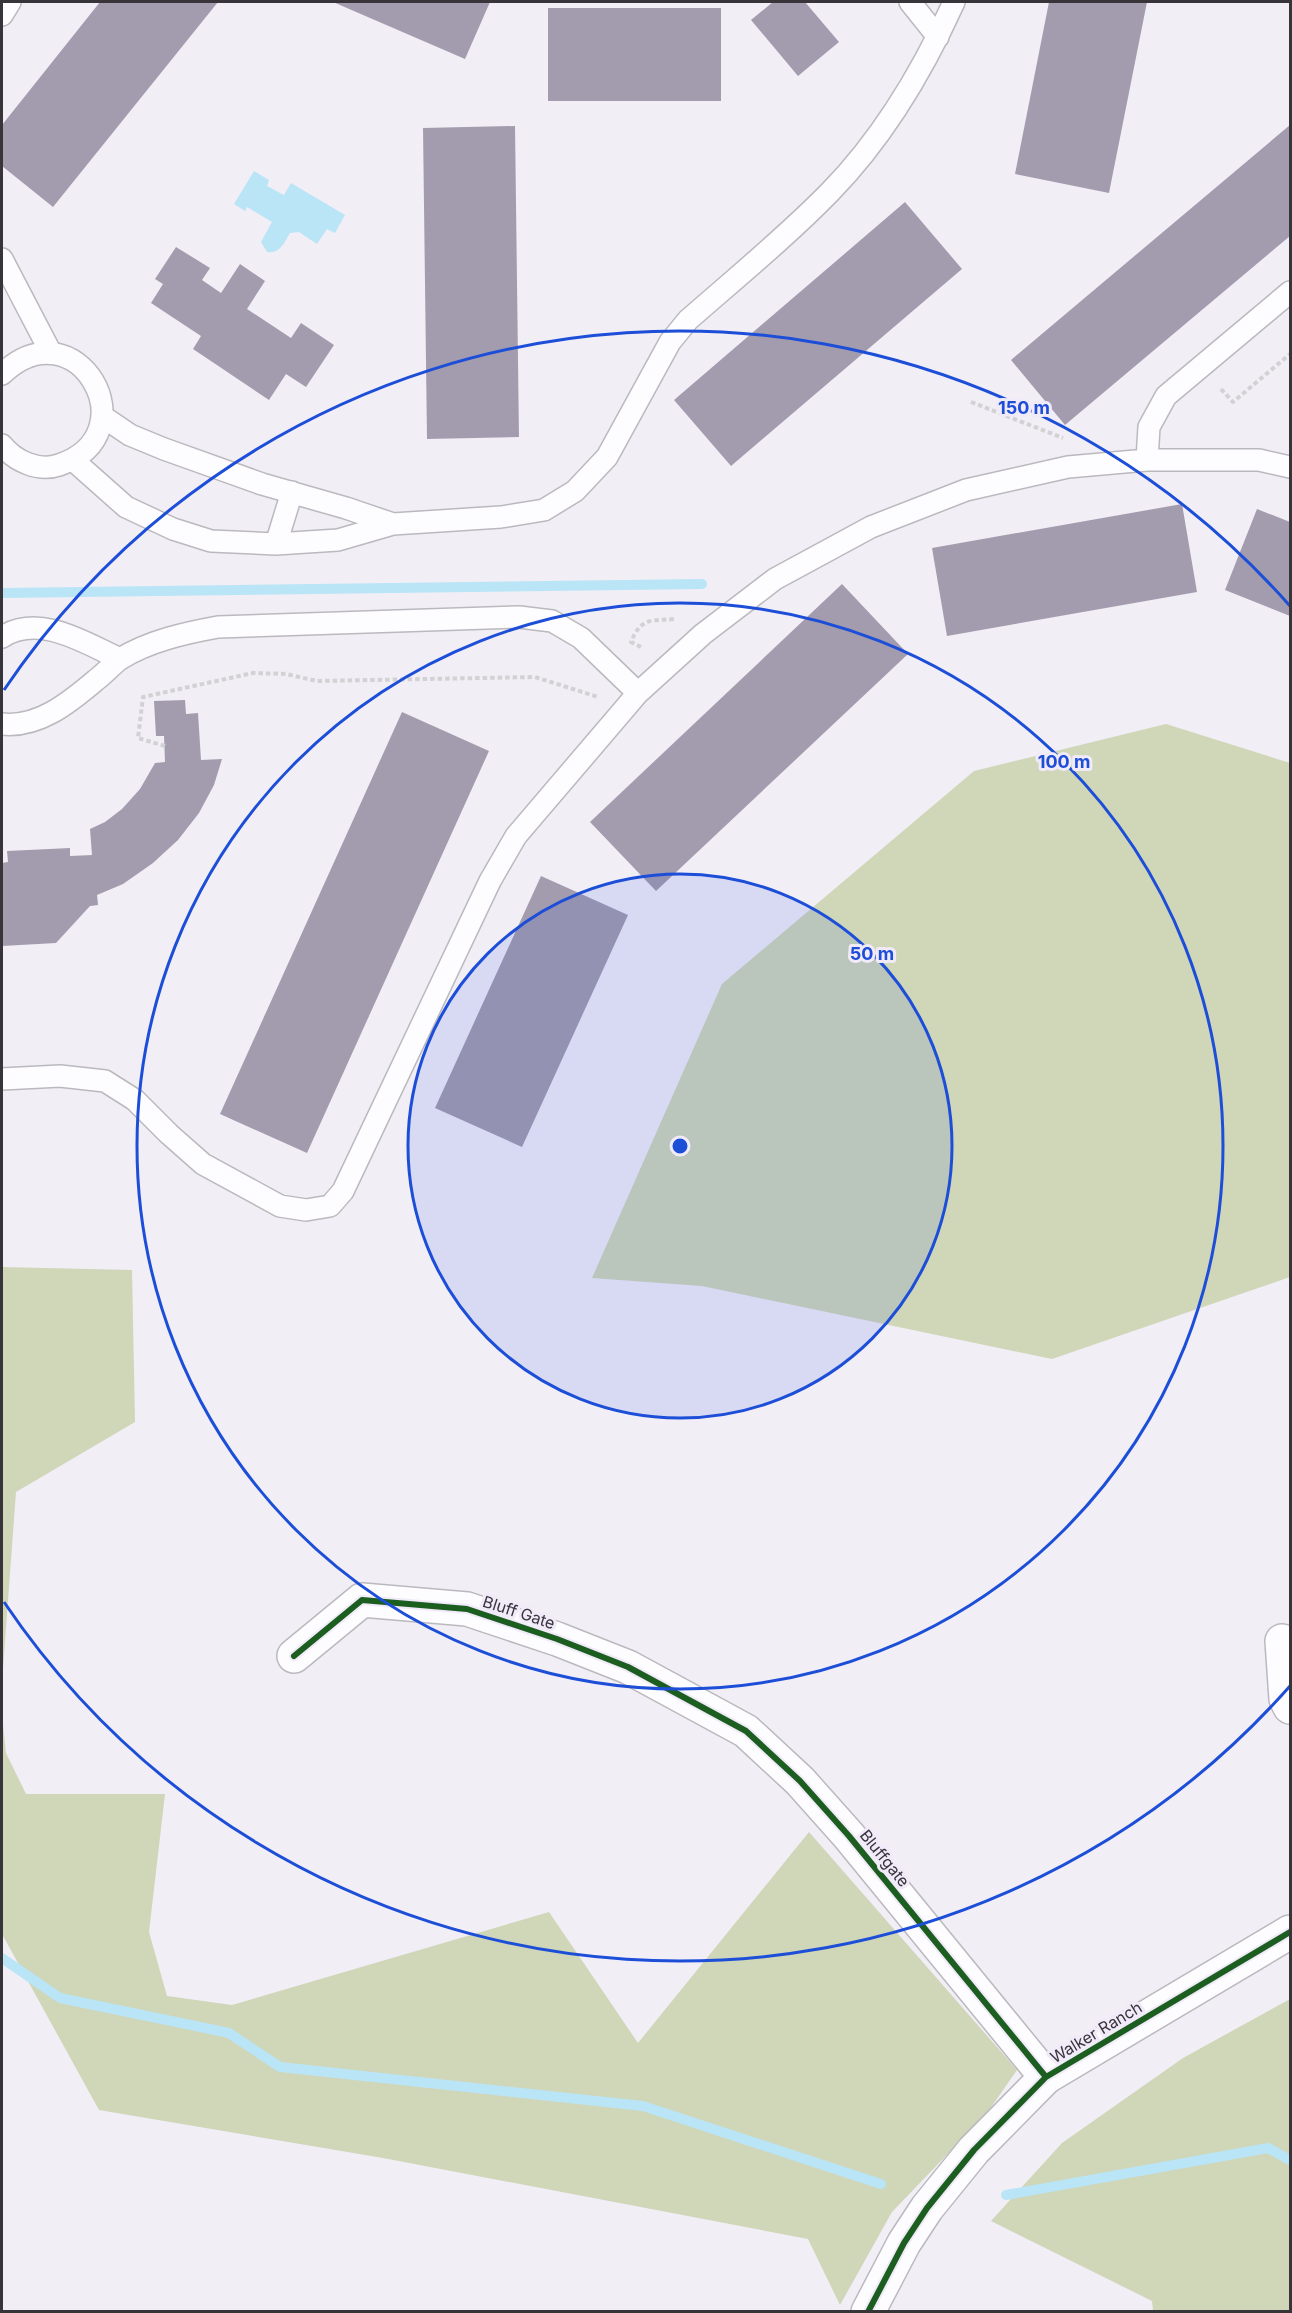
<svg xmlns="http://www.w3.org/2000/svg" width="1292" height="2313" font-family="Inter,sans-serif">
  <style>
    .green { fill: #d0d6b8 }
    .water { fill: #b9e5f6 }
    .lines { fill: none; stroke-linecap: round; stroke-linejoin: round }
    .stream { stroke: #b9e5f6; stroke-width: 10 }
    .building { fill: #a39cae }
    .lane-casing { stroke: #bbb9be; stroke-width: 24 }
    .street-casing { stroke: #bbb9be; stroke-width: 36 }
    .secondary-casing { stroke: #bbb9be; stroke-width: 36 }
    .path { stroke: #d2d1d3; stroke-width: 4; stroke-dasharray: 4.5 3; stroke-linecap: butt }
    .lane { stroke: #fdfcfe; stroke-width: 21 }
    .street { stroke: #fdfcfe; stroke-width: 33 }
    .secondary { stroke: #fdfcfe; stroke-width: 33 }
    .cycleway-casing { stroke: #f1eaf9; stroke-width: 10 }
    .cycleway { stroke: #1b5e20; stroke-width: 6 }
    .ring { fill: none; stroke: #1d4ed8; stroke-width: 3 }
    .labels { text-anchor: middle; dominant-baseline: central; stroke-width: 6; stroke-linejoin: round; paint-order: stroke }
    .street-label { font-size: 16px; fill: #37343a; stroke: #f1eaf9 }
    .centre { fill: #1d4ed8; stroke: #f1eaf9; stroke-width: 3 }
    .ring-label { font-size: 18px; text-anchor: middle; font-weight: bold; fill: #1d4ed8; stroke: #f1eaf9; stroke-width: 6; stroke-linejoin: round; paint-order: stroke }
  </style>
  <rect width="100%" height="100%" fill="#f1eef6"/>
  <!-- green -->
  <path class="green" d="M1166 724 1290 763V1277L1052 1359 702 1286 592 1278 722 984 974 771Z
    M2 1267 132 1270 135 1422 16 1492 2 1682Z
    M2 1715 6 1753 26 1794H165L149 1932 167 1996 232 2005 549 1912 638 2043 809 1832 1017 2070 987 2113 892 2212 840 2305 808 2239 383 2158 99 2110 2 1934Z
    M1290 1999V2311H1153L1152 2301 991 2221 1062 2143 1183 2058Z"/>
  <!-- water -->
  <path class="water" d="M254 171 269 180 267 186 284 195 291 183 345 215 335 233 327 229 317 244 299 232 290 233C284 243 280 254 267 252L261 242 272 222 247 207 245 211 234 204Z"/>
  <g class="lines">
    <!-- stream -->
    <path class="stream" d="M2 593 702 584
      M2 1958 60 1998 229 2033 280 2067 643 2106 881 2184
      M1006 2195 1268 2148 1290 2160"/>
  </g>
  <!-- building -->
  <path class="building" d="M100 2H218L53 207 2 166V125Z
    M333 2H490L465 59Z
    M773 2H805L839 42 798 76 751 20Z
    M1049 2H1147L1109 193 1015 174Z
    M548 8H721V101H548Z
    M1290 125V236L1065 425 1011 360Z
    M515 126 519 437 427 439 423 128Z
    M905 202 962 269 731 466 674 400Z
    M176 247 210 268 202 280 221 293 240 264 265 281 247 309 291 338 301 323 334 345 306 387 286 374 269 400 193 349 201 336 151 303 163 284 155 279Z
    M1182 504 1197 592 947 636 932 548Z
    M1257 509 1290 522V616L1225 590Z
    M842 584 908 654 656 891 590 822Z
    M185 700 186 714 198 713 201 760 222 759 214 785 199 813 178 840 153 863 123 884 97 895 98 905 90 906 56 943 2 946V863L8 862 7 851 70 848V856L92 855 90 829 105 822 122 809 140 789 155 763 165 762 164 736H156L154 701Z
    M402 712 489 751 307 1153 220 1114Z
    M541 876 628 915 522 1147 435 1108Z"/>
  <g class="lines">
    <defs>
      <path id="lane" d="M910 2 938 37
        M2 15 10 2
        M2 259 51 353
        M2 374C76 303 152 434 59 465 38 472 15 461 2 445
        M102 416 130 435 164 449 262 484 346 508 393 524
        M73 460 126 507 173 529 211 541 276 544 338 540 393 524 501 517 544 510 575 491 607 457 670 342 688 320C736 278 786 237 830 192 882 139 924 68 954 2
        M1147 460 1149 427 1166 396 1290 292
        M276 544 292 492
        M2 637C40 613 85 643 120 659
        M2 724C38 728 69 703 96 680 104 674 112 665 120 659 149 641 185 633 218 627L519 617 552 621 581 638 638 693
        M2 1079 60 1076 105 1081 135 1100 169 1134 203 1164 280 1206 306 1210 330 1206 343 1191 490 881 516 836 638 693 703 634 775 579 871 527 966 490 1068 467 1147 460H1259L1290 467"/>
      <path id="street" d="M1282 1641 1286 1699 1290 1707
        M294 1656 362 1600 467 1609 557 1639 628 1667 746 1731 800 1781 849 1836 1046 2077"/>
      <path id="secondary" d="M868 2312 904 2243 927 2208 974 2150 1046 2077 1290 1932"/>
    </defs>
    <!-- lane casing -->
    <use href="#lane" class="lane-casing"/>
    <!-- street casing -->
    <use href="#street" class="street-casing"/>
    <!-- secondary casing -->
    <use href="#secondary" class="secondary-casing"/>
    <!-- path -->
    <path class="path" d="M1221 389 1233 402 1290 354
      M971 402 1063 438
      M641 647 631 642C641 617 651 621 675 619
      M165 746 138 738 143 697 253 673 286 674 317 681 535 677 598 697"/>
    <!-- lane -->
    <use href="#lane" class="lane"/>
    <!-- street -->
    <use href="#street" class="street"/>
    <!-- secondary -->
    <use href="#secondary" class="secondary"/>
    <defs>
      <path id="cycleway" d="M294 1656 362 1600 467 1609 557 1639 628 1667 746 1731 800 1781 849 1836 1046 2077
        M868 2312 904 2243 927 2208 974 2150 1046 2077 1290 1932"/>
    </defs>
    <!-- cycleway casing -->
    <use href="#cycleway" class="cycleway-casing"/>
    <!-- cycleway -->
    <use href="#cycleway" class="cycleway"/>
  </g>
  <!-- distance rings -->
  <circle cx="680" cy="1146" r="272" fill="#1d4ed8" fill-opacity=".12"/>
  <g class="ring">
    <circle cx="680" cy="1146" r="272"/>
    <circle cx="680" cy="1146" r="543"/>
    <path d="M1290 1686A815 815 0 0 1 4 1602M4 690A815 815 0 0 1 1290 606"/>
  </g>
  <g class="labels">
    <!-- street labels -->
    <g class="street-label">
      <text transform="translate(519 1612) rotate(18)">Bluff Gate</text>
      <text transform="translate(885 1858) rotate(51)">Bluffgate</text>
      <text transform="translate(1096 2032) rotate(-31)">Walker Ranch</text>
    </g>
  </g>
  <circle cx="680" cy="1146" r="9" class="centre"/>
  <g class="ring-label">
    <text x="1024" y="414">150 m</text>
    <text x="1064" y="768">100 m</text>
    <text x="872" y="960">50 m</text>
  </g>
  <!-- border -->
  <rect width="1292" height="2313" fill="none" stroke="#37343a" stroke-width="6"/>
</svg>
